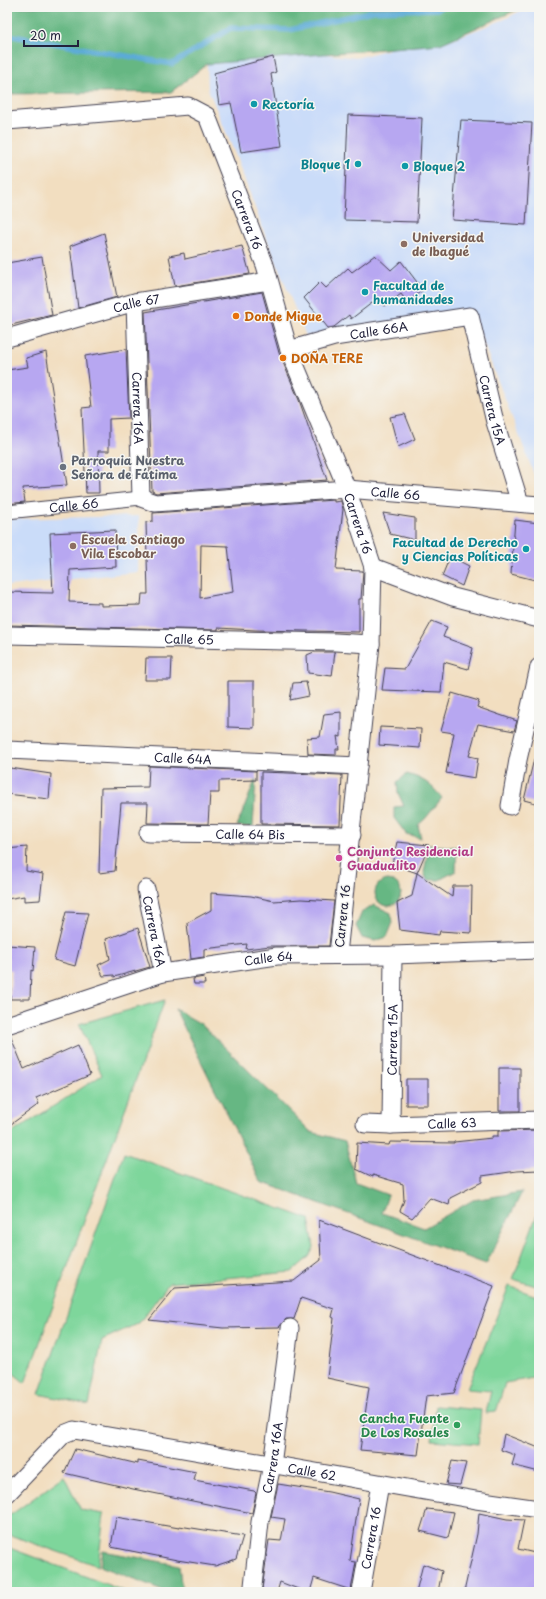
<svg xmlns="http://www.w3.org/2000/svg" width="546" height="1599" font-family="'Playpen Sans',sans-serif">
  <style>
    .built { fill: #cadcf9 }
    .green { fill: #7ed69b; stroke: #507c6b }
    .forest { fill: #66b783; stroke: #446c5f }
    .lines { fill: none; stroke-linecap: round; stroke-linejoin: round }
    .stream { stroke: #5cabd6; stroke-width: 5.5 }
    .building { fill: #b7a7f1; fill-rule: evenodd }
    .pedestrian-casing { stroke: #413e4f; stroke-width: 15 }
    .minor-casing { stroke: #413e4f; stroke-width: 19 }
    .pedestrian { stroke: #fff; stroke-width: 13 }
    .minor { stroke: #fff; stroke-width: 17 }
    .culture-dot { fill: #0f9aa8; stroke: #f6f6f2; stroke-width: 1.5 }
    .education-dot { fill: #8d6e63; stroke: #f6f6f2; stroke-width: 1.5 }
    .food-dot { fill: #e8710a; stroke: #f6f6f2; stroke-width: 1.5 }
    .worship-dot { fill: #6b7280; stroke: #f6f6f2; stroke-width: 1.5 }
    .hotel-dot { fill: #d1479c; stroke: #f6f6f2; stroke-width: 1.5 }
    .leisure-dot { fill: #2e9e5b; stroke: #f6f6f2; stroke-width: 1.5 }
    .labels { text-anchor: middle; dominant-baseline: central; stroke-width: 3; stroke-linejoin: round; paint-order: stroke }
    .culture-label { font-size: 12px; font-weight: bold; fill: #0d838f; stroke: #f6f6f2; text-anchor: start }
    .street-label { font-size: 12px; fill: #22223b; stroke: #f6f6f2 }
    .education-label { font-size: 12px; font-weight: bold; fill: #785e54; stroke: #f6f6f2; text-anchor: start }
    .food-label { font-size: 12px; font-weight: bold; fill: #c56008; stroke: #f6f6f2; text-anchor: start }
    .worship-label { font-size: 12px; font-weight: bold; fill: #5b616d; stroke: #f6f6f2; text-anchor: start }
    .hotel-label { font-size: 12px; font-weight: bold; fill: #b23c85; stroke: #f6f6f2; text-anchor: start }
    .leisure-label { font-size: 12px; font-weight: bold; fill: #27864d; stroke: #f6f6f2; text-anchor: end }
  </style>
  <rect width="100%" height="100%" fill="#f6f6f2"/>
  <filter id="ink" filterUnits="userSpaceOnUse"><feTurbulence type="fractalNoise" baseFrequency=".025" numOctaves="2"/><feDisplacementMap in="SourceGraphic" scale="8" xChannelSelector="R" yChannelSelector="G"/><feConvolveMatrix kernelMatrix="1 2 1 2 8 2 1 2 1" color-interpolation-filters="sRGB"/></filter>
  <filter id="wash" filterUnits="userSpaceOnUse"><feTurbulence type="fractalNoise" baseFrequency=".012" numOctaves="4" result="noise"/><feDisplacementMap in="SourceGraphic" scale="16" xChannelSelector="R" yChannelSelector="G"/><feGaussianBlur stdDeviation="0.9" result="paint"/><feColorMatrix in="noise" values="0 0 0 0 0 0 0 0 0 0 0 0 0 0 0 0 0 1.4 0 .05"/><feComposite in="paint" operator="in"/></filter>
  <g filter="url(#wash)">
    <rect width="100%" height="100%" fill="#f2dec0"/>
    <!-- built -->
    <path class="built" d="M528 7H539V487L476 324 306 336 266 237 235 154 208 89 207 64 283 51 316 53 356 58 394 48 440 44 505 19Z
      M139 516 138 572 8 586 7 519Z"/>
    <!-- green -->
    <path class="green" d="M165 1000 25 1383 7 1368V1136L102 1075 79 1024Z
      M124 1153 309 1219 314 1247 309 1257 292 1272 169 1283 139 1323 102 1340 89 1405 39 1394Z
      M539 1209V1287L513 1279Z
      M509 1286 539 1297V1377L505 1383 496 1412 486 1413 491 1391 467 1389Z
      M436 1406 481 1410 478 1444 432 1440Z
      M64 1476 81 1510 104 1514 98 1566 7 1534V1516L12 1514Z
      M7 1547 127 1592H7Z"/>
    <!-- forest -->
    <path class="forest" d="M7 7H523L440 44 207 64 171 92 7 94Z
      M407 774C424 779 431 784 442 798L425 819 418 825 421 838 406 834 394 818V807L404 806 398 793 397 782Z
      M256 778 253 827 237 826Z
      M429 845 457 847 456 871 439 880H427L424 872Z
      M375 893a13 13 0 1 1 26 0a13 13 0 1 1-26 0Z
      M374 905 391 913 392 925 387 937 375 941 362 938 356 926 362 912Z
      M175 1009 201 1024 311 1132 345 1141 356 1183 388 1195 382 1213 424 1228 473 1200 522 1192 486 1264 261 1182Z
      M103 1551 179 1565 182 1592H168L100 1566Z"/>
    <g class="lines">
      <!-- stream -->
      <path class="stream" d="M7 35 172 64 231 28 290 30 373 11 437 9 441 7"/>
    </g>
    <g id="blocks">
      <!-- building -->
      <path class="building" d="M273 57 276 72 271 74 282 146 241 152 231 103 219 105 214 73Z
        M348 115 422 118 417 222 344 220Z
        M461 120 532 123 526 225 452 220Z
        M104 233 117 297 78 308 70 246Z
        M242 246 250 274 175 286 169 256 184 253 185 259Z
        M375 255 391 270 401 261 423 290 407 302 401 294 385 306 377 299 351 319 349 315 334 327 328 328 304 298 320 282 326 288 348 268 352 272Z
        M42 257 52 315 7 326V263Z
        M262 292 279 353 299 400 327 480 156 493 152 491 145 312Z
        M126 349 129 418 109 419V451H98L99 493H86L82 408 91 407 85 356Z
        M46 352 67 485 23 488 25 502 7 504V370L28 367 26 358Z
        M405 414 415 439 398 447 390 417Z
        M334 500V502L341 501 343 509 336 570 363 571 361 599H359V632L255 630 218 628V630L7 625V592L53 593 50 533 115 530 116 567 70 570 69 602 101 603V606L141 605 142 594H148L146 522 153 521V513ZM201 545 228 546 233 592 200 598Z
        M383 513 415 518V540L390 534Z
        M515 520 539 523V581L511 574Z
        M449 559H455L469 566 462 586 442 576Z
        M432 621 447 627 443 637 473 648 468 669 444 662 441 692 382 690 385 668 405 669Z
        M314 652H335L332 676 308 673 307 655Z
        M146 658H172L171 680H145Z
        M228 681H254V728L228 727Z
        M306 682 309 696 290 700 293 683Z
        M452 693 479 701 477 707 517 721 514 731 478 724 469 756 478 758 475 778 446 773 454 733 441 731Z
        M341 712V737L337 736 339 749H336V755L308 754 307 738 320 737 324 714Z
        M380 727 421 729 420 748 379 745Z
        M534 759 539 760V804L524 800Z
        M149 766 256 771V780L219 781V793H210L208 824 147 823 148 803H121L115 871 99 873 101 788 148 787Z
        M10 768 51 774 49 799 7 794V769H10Z
        M261 772 342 775 340 825 261 824Z
        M397 842 429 845 417 873 392 864Z
        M27 847 26 871 43 874 40 900 24 901V896L7 899V849Z
        M417 873 452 897 453 886H472L471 933 440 931 439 935 400 930 397 903 412 896Z
        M211 893 251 896 274 901 301 899 334 901 329 946H270L246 949 247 944 204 949V957L191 959 187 923 211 910Z
        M66 912 88 913 75 966 54 960Z
        M138 928 150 967 114 977V975L103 976 98 965 110 959 106 939Z
        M7 945 35 947 33 971 31 970 30 999H10L12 970H9Z
        M204 977 205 984H194L193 979Z
        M7 1035H10L24 1069 78 1045 90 1075 36 1098 39 1104 7 1127Z
        M499 1068H520V1111H499Z
        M406 1079H428V1105H406Z
        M539 1130V1170L517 1171 482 1176V1182L450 1198 449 1205 430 1198 412 1218 400 1211 404 1200 403 1184 373 1175V1177L356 1169 357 1143 389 1145 390 1142 454 1143V1142L492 1138V1136H498V1131Z
        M319 1220 494 1286 454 1393 426 1396 418 1455 360 1450 369 1387 327 1378 334 1318 332 1317 334 1309 301 1298 294 1319H286L279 1327 223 1328 149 1320 175 1288 294 1281 321 1260Z
        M504 1434 539 1448V1472L512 1465 515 1455 501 1450Z
        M75 1449 138 1464V1461L196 1472 194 1480 254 1491 256 1493 252 1513 133 1489 64 1473Z
        M452 1461 466 1463 460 1485 446 1484Z
        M278 1484 329 1492 359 1499 350 1561 356 1562 351 1590 314 1578 310 1592H306L280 1582 277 1592 262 1589 269 1540 281 1541 285 1519 271 1517Z
        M427 1509 454 1512 448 1538 420 1531Z
        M479 1513 507 1519 524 1520 518 1549 539 1554V1592H464L477 1534Z
        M116 1517 179 1528V1526L243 1536 236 1559 215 1566 177 1560 111 1547Z
        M423 1564 442 1571 438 1592H416Z"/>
    </g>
  </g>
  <g filter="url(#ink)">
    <use href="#blocks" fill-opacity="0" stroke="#413e4f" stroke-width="1"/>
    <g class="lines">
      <defs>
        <g id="pedestrian">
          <path id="s1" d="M7 512 141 498"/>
        </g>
        <g id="minor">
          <path id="s2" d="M7 121 188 106 207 116 265 265 289 350 347 489 373 567 371 644 338 954"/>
          <path id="s3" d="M135 302 141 498 155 503 347 489 539 505"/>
          <path id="s4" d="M7 338 135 302 269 281"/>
          <path id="s5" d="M289 350 334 337 470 316 495 422 520 503"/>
          <path d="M373 567 453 597 539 619"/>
          <path id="s6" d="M7 635 335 642 371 644"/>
          <path id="s7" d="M7 750 358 766"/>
          <path d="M510 806 518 760 539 667"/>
          <path id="s8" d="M148 833 352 835"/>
          <path id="s9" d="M146 889 163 973"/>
          <path id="s10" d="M7 1025 163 973 277 956 393 955 539 950"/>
          <path id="s11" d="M365 1124 391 1125 539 1120"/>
          <path id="s12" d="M391 1125 393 955"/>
          <path id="s13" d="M7 1494 64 1434 74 1430 476 1500 539 1509"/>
          <path id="s14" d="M253 1586 260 1522 272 1465 290 1328"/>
          <path id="s15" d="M361 1592 380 1484"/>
        </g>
      </defs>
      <!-- pedestrian casing -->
      <use href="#pedestrian" class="pedestrian-casing"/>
      <!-- minor casing -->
      <use href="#minor" class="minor-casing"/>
      <!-- pedestrian -->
      <use href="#pedestrian" class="pedestrian"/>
      <!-- minor -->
      <use href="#minor" class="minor"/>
    </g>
  </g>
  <!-- markers -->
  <g class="culture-dot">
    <circle cx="254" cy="104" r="4"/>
    <circle cx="358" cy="164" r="4"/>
    <circle cx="405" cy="166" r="4"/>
    <circle cx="365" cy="292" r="4"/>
    <circle cx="526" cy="549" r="4"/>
  </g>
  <g class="education-dot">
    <circle cx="404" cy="244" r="4"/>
    <circle cx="73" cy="546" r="4"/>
  </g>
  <g class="food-dot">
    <circle cx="236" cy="316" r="4"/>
    <circle cx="283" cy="358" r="4"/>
  </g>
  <circle class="worship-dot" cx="63" cy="467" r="4"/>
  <circle class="hotel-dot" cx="339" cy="858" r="4"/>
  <circle class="leisure-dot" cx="457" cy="1425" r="4"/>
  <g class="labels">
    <!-- culture labels -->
    <g class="culture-label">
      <text x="262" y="104">Rectoría</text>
      <text x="350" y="164" text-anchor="end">Bloque 1</text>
      <text x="413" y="166">Bloque 2</text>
      <text x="373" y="285">Facultad de<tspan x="373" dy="14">humanidades</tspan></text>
      <text x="518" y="542" text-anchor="end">Facultad de Derecho<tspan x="518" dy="14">y Ciencias Políticas</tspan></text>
    </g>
    <!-- street labels -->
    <g class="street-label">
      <text stroke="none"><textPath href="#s2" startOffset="314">Carrera 16</textPath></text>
      <text stroke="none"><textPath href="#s4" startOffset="134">Calle 67</textPath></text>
      <text stroke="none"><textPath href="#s5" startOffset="92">Calle 66A</textPath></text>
      <text stroke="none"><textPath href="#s3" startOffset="106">Carrera 16A</textPath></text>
      <text stroke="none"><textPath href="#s5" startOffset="281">Carrera 15A</textPath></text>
      <text stroke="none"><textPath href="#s3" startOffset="452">Calle 66</textPath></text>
      <text stroke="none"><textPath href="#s1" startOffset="67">Calle 66</textPath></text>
      <text stroke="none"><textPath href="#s2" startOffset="638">Carrera 16</textPath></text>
      <text stroke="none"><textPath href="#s6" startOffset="182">Calle 65</textPath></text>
      <text stroke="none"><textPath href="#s7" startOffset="176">Calle 64A</textPath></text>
      <text stroke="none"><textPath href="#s8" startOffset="102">Calle 64 Bis</textPath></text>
      <text transform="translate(342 916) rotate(-84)">Carrera 16</text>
      <text stroke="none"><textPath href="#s9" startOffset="43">Carrera 16A</textPath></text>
      <text stroke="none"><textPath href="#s10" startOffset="271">Calle 64</textPath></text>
      <text stroke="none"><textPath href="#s12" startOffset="85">Carrera 15A</textPath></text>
      <text stroke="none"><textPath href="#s11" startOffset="87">Calle 63</textPath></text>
      <text stroke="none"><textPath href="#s14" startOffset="130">Carrera 16A</textPath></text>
      <text stroke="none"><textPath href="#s13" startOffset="335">Calle 62</textPath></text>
      <text stroke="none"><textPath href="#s15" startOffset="55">Carrera 16</textPath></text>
    </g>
    <!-- education labels -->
    <g class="education-label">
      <text x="412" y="237">Universidad<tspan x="412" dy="14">de Ibagué</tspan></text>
      <text x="81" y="539">Escuela Santiago<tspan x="81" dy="14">Vila Escobar</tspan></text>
    </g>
    <!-- food labels -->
    <g class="food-label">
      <text x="244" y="316">Donde Migue</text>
      <text x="291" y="358">DOÑA TERE</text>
    </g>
    <!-- worship labels -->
    <g class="worship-label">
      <text x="71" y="460">Parroquia Nuestra<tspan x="71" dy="14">Señora de Fátima</tspan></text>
    </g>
    <!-- hotel labels -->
    <g class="hotel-label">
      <text x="347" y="851">Conjunto Residencial<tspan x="347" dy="14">Guadualito</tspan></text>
    </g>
    <!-- leisure labels -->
    <g class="leisure-label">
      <text x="449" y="1418">Cancha Fuente<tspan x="449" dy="14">De Los Rosales</tspan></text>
    </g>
  </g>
  <!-- margin -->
  <rect width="546" height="1599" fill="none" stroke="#f6f6f2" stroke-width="24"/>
  <!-- scale -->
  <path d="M24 40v6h54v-6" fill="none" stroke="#22223b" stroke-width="2"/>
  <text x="30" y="40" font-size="12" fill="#22223b" stroke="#f6f6f2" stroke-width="3" paint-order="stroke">20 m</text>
</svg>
